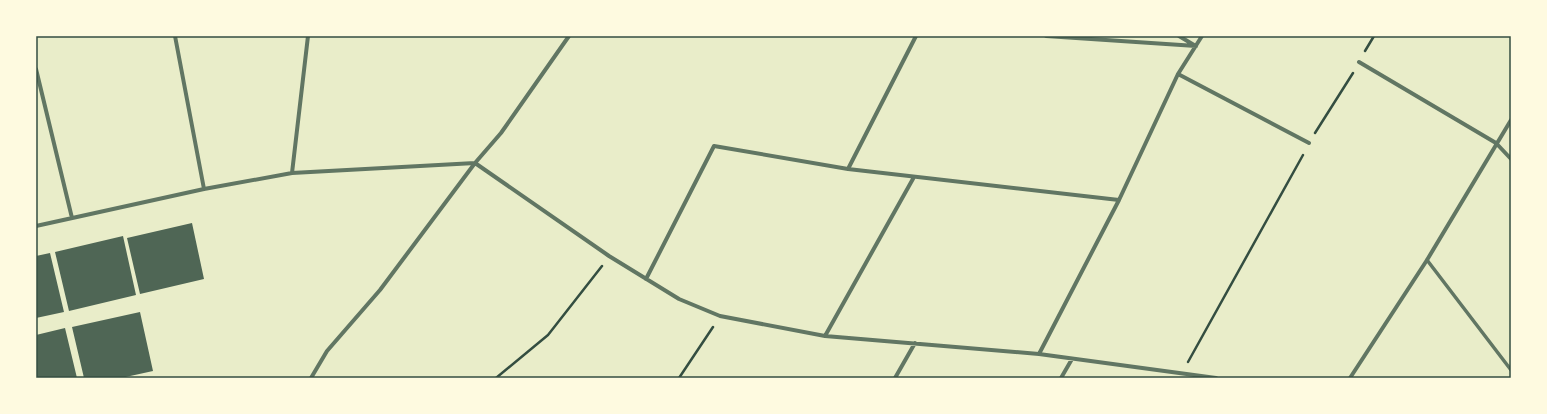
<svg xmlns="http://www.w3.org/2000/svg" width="1547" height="414" font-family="'Fira Sans',sans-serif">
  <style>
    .building { fill: #4f6655 }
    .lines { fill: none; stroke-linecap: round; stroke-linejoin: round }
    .path { stroke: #344e41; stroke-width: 2.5 }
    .pedestrian { stroke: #617663; stroke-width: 3.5 }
    .minor { stroke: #617663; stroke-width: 4 }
    .neatline { fill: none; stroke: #344e41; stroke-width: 1.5 }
  </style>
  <rect width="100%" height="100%" fill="#e9edc9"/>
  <!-- building -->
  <path class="building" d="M192 223 204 279 140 294 127 238Z
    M123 236 136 295 69 311 55 252Z
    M50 253 64 312 36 318V256Z
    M140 312 153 371 121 378H84L72 327Z
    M65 328 77 378H36V335Z"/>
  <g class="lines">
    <!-- path -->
    <path class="path" d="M1365 51 1374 36
      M1315 133 1353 73
      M1188 362 1303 155
      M496 378 548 335 602 266
      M679 378 713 327"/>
    <!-- pedestrian -->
    <path class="pedestrian" d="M1427 260 1511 370"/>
    <!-- minor -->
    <path class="minor" d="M175 36 204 189
      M1046 36 1196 46
      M1179 36 1194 45
      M1359 62 1496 143 1511 159
      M36 69 72 218
      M1178 74 1309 143
      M848 169 916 36
      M292 173 308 36
      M36 226 204 189 292 173 475 163 609 256 679 299 720 316 825 336 1039 354 1216 378
      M646 279 714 146 848 169 1119 200
      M825 336 914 177
      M1039 354 1119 200 1178 74 1202 36
      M311 378 327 351 380 290 475 163 501 133 569 36
      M895 378 915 343
      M1061 378 1072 359
      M1350 378 1427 260 1511 120"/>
  </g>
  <!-- border -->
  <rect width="1547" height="414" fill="none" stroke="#fefae0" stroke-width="74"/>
  <rect x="37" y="37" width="1473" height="340" class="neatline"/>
</svg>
